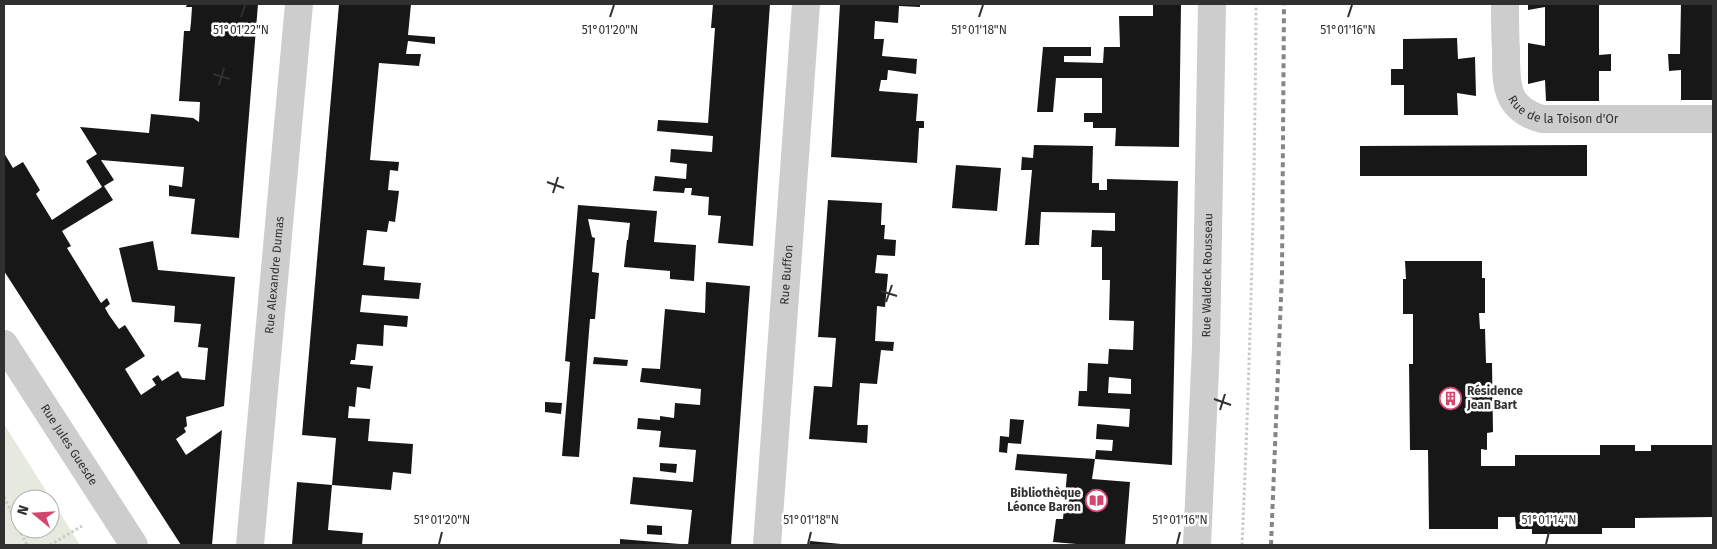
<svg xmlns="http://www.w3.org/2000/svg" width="1717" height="549" font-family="'Fira Sans',sans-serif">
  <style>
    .green { fill: #e6e9dd; fill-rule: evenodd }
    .building { fill: #171717; fill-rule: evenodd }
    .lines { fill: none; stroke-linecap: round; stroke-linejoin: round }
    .path { stroke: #cacaca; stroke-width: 3; stroke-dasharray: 2.5 2.5; stroke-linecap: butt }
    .minor { stroke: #cdcdcd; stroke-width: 28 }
    .rail { stroke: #858585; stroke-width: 4; stroke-dasharray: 5 4; stroke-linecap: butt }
    .ticks { fill: none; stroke: #303030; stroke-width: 2 }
    .labels { text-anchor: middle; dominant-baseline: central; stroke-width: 5; stroke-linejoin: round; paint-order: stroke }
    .street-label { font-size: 12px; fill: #303030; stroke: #fff }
    .poi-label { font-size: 12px; font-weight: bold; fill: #303030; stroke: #fff; text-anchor: start }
    .ticks-label { font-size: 12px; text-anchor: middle; fill: #303030; stroke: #fff; stroke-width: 5; stroke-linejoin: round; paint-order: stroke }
  </style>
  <rect width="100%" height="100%" fill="#fff"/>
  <!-- green -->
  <path class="green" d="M4 424 80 545H4ZM20 499H50V529H20Z"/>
  <!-- building -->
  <path class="building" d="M187 4H258L239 238 191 234 195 199 169 196V185L182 187 184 167 101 160 114 180 104 186 113 200 62 231 71 246 67 248 101 303 107 298 110 304 105 308 109 315 119 329 125 325 145 356 125 369 141 395 156 385 152 379 158 375 162 381 178 371 182 378 205 380 208 348 198 347 201 324 174 322 175 306 132 302 119 248 153 241 158 270 235 277 224 406 186 417 187 426 184 428 186 432 176 439 186 455 222 430 212 545H181L4 271V153L13 168 23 162 40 190 36 194 52 220 102 187 86 161 97 154 80 127 149 133 151 114 193 118 199 122 200 102 179 101 184 31H190L191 22 192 7H186Z
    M339 4H411L408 35 435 37V44L408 41 406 54H421L419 66 379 63 370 160 399 162 398 171 390 170 388 190 399 191 395 222 389 221 387 232 367 230 363 265 385 267 384 280 421 283 419 299 362 295 360 312 408 316 407 327 384 325 383 346 357 344 355 360H351L350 364 373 366 370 389 357 387 355 407 349 406 348 418 370 419 368 441 413 444 411 474 393 472 391 490 332 485 336 438 302 435Z
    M713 4H770L753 246 718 243 721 216 708 215 709 197 691 195 692 188H685L684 193 653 191 655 176 686 179 687 164 670 162 671 149 712 152 713 136 657 131 658 120 708 123 715 28H711Z
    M840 4H920V7L899 6 898 23 875 21 874 39H884L882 56 917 59 916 74 888 70 887 80H881L879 91 918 94 916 121H924V128H919L917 163 831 157Z
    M1153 4H1181L1179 147 1115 146 1116 128H1093V122H1084V113H1102V78H1056L1053 112H1037L1043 47H1091V56H1064V62L1103 63 1104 47H1120L1119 16H1153Z
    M1528 4H1599V55L1611 54V71H1599V101H1546L1545 80 1528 84V43L1545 46V7L1528 10Z
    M1681 4H1713V100H1681V70L1669 71 1668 54H1680Z
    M1457 38 1458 59 1475 57 1476 96 1457 93 1458 115H1404V85H1391V69H1403V39Z
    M1034 145 1093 146 1092 183H1099V190H1107V179L1178 181 1172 465 1095 459 1092 479 1130 482 1125 545H1088L1053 542 1056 519H1063L1067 474 1015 470 1017 454 1095 459 1096 450 1112 451 1113 440 1096 439 1097 424 1129 427 1130 409 1078 406 1079 391H1087L1088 363 1108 364 1109 349 1133 350 1134 321 1109 320 1110 280H1102V247H1091L1092 230 1115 231V213L1041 212 1039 245H1025L1032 170H1021L1022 157 1033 158ZM1109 377 1131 379V394L1108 393Z
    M1587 145V176H1360V146Z
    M956 165 1001 168 997 211 952 208Z
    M828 200 882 203 881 225H885L884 239 896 240 895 256 877 255 875 273 888 274 885 307 877 306 875 341 894 342 893 351 881 350 877 384 860 383 857 425H868L867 443 809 439 814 386 832 387 836 338 818 337Z
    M578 205 657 211 654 242 696 245 694 281 670 279V271L624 267 627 240H628L630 223 588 219 592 237 595 238 592 272 599 273 595 319H590L579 457 562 456 570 362 565 361Z
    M1405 261H1482V278H1485V313H1479L1480 329H1485L1486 363H1492L1493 432 1487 433V450L1481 449V466H1515V455H1600V445H1635V451H1651V445H1713V517L1635 518V528H1602V534H1532V529H1516L1515 517H1498V529H1429L1428 450H1410L1409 364H1413V314H1403V279H1406Z
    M706 282 750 286 731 545H688L692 510 630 504 633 477 693 482 696 450 659 447 661 431 637 429 638 418 660 420V416L674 418 675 403 700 405 701 389 640 382 642 368 660 369 665 309 705 313Z
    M594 357 628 360 627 366 593 364Z
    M545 402 562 403 561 414 545 412Z
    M1010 419 1024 420 1021 444 1008 443 1007 453 999 452 1000 436 1009 437Z
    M660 463 677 464 676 473 660 471Z
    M297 482 332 485 328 530 363 533 362 545H292Z
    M647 525 662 526V535L647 534Z
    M620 539 680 544V545H620Z
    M810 541 841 544V545H809Z"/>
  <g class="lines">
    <!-- path -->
    <path class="path" d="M4 497 27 545
      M50 545 82 526
      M1242 545C1250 365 1255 184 1256 4"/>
    <!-- minor -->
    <g class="minor">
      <path id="s1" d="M1505 4C1505 19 1505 35 1506 51 1506 84 1505 109 1542 119H1713"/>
      <path id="s2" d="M4 344 134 545"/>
      <path id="s3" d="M250 545 299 4"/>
      <path id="s4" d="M767 545 806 4"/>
      <path id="s5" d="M1197 545 1206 347 1212 4"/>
    </g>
    <!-- rail -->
    <path class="rail" d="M1271 545 1282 273 1284 4"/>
  </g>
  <!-- ticks -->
  <path class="ticks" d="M241 17 245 5M610 17 614 5M979 17 983 5M1348 17 1352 5M213 74 230 79M219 85 224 68M547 182 564 188M553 193 558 177M881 291 897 296M886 302 892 285M1214 399 1231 405M1220 410 1225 394M439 544 442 532M808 544 811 532M1177 544 1180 532M1546 544 1549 532"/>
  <!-- icons -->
  <defs>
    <symbol id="building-ring" viewBox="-11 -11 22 22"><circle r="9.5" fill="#fff" stroke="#d3476f" stroke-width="1.5"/><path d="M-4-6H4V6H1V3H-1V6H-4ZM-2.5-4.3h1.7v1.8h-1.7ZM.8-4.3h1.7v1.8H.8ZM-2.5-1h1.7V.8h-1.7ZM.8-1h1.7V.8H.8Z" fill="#d3476f"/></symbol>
    <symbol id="library-ring" viewBox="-11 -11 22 22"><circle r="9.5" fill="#fff" stroke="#d3476f" stroke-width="1.5"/><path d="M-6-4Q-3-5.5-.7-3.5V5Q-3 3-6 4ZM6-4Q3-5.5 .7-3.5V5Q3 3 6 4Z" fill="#d3476f"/></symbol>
  </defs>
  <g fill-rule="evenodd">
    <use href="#building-ring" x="1438" y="386" width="25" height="25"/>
    <use href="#library-ring" x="1084" y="488" width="25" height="25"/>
  </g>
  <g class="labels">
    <!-- street labels -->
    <g class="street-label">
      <text stroke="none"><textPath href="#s1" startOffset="151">Rue de la Toison d'Or</textPath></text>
      <text stroke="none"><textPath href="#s3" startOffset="271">Rue Alexandre Dumas</textPath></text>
      <text stroke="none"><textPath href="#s4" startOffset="271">Rue Buffon</textPath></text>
      <text stroke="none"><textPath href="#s5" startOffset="270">Rue Waldeck Rousseau</textPath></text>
      <text stroke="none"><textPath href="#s2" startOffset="120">Rue Jules Guesde</textPath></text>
    </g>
    <!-- poi labels -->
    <g class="poi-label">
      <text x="1467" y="391">Résidence<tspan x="1467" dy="14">Jean Bart</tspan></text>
      <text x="1081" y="493" text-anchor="end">Bibliothèque<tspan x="1081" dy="14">Léonce Baron</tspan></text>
    </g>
  </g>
  <g class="ticks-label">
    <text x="241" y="34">51°01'22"N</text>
    <text x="610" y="34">51°01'20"N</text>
    <text x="979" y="34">51°01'18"N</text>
    <text x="1348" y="34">51°01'16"N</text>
    <text x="442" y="524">51°01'20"N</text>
    <text x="811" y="524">51°01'18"N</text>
    <text x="1180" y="524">51°01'16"N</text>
    <text x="1549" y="524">51°01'14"N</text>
  </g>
  <!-- border -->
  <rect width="1717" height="549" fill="none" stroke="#303030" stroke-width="10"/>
  <!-- north arrow -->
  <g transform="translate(35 514) rotate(288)"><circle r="24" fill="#ffffff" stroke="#acacac"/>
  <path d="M0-4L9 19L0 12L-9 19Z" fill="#d3476f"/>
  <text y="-8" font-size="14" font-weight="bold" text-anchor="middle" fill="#303030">N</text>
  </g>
</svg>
